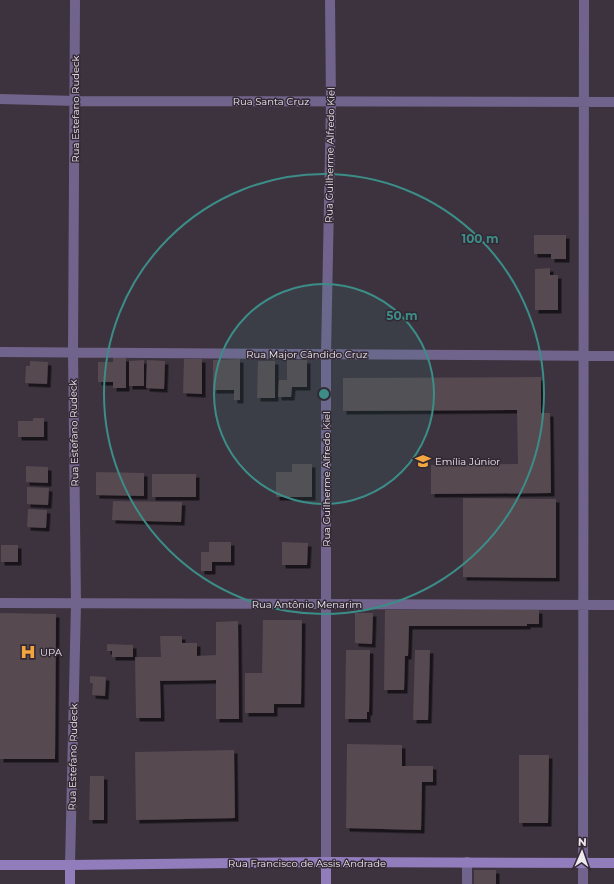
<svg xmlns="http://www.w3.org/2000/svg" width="614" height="884" font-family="Montserrat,sans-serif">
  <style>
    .building { fill: #564850; filter: url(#shadow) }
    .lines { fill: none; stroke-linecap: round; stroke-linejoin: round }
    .street { stroke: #71648c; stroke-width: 10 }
    .secondary { stroke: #917dbc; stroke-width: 10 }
    .ring { fill: none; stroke: #3c8d88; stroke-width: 2 }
    .labels { text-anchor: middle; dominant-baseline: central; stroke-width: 3; stroke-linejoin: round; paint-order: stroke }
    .street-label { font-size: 10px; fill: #eee8ef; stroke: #322934 }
    .poi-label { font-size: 10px; fill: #eee8ef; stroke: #322934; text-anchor: start }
    .centre { fill: #3c8d88; stroke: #322934; stroke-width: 2 }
    .ring-label { font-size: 12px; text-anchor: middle; font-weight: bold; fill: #3c8d88; stroke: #322934; stroke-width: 3; stroke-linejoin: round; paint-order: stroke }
  </style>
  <defs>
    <filter id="shadow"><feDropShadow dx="3.5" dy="3.5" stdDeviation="0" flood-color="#0009"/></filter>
  </defs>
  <rect width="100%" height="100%" fill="#3c333e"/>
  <!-- building -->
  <path class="building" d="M534 235H566V259H551V254H534Z
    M550 268V275H558V310H535V269Z
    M113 357 126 358V388H113V382H98V362H113Z
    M184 359H202V394L183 393Z
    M240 359V400H234V390H213V360Z
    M144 360V386H129V361Z
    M147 360 165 361 164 389 146 388Z
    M287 360H307V387H292L291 397H278L279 380H287Z
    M30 361 48 362 47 384 25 383 26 366H30Z
    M258 361H275V398H257Z
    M541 377V413H550L551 493 431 494V465L518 464 517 410 343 411V378Z
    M33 418H44V437H18V421H33Z
    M292 464H312V497H276V472H292Z
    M26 466 48 467V483L26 482Z
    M96 472 144 473V496L96 495Z
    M152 474H196V497H152Z
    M27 487 49 488 48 505 27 504Z
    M463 498 556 499V578L463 577Z
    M113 501 182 502 181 522 112 520Z
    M28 509 47 510 46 528 27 527Z
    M209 542H231V562H212V571H201V552H209Z
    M282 542 308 543 307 565H282Z
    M1 545H18V562H1Z
    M385 610H539V624H527V626H409L408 656H405L404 690H384Z
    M0 613 56 614 55 759H0Z
    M355 613H373L372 644 355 643Z
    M263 620H302L301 704H274V713H245V673H262Z
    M238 621 239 719H216V680L160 681 161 718H136L135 657H161L160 636H182V643H197V656L216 655V622Z
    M107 644 133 645V657H112V651H107Z
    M346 650H370L369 712H367V719H345Z
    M415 650H430L428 720H413Z
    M90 676 106 677 105 696 92 695 93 683H90Z
    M347 744 402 745V766H433V782H422L421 830 346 828Z
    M234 750 235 818 136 820 135 752Z
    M519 755H549L548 823H519Z
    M90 776H104V820H89Z
    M474 870H496V884H474Z"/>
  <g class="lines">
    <!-- street -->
    <path class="street" d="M0 99 76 101 614 102
      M0 352 614 356
      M0 603 614 605
      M326 862V354L331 102 330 0
      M70 865 76 604 73 352 75 0
      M467 884V862
      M583 884 584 0"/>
    <!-- secondary -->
    <path class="secondary" d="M326 862V884
      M0 865H70L326 862 614 863
      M70 865V884"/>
  </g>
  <!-- distance rings -->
  <circle cx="324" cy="394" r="110" fill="#3c8d88" fill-opacity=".12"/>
  <g class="ring">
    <circle cx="324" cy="394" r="110"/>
    <circle cx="324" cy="394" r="220"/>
  </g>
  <!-- icons -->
  <defs>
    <symbol id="school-bare" viewBox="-9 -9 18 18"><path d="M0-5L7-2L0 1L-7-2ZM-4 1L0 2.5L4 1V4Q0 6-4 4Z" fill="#f1a63f" stroke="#322934" stroke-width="2.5" paint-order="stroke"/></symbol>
    <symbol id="hospital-bare" viewBox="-9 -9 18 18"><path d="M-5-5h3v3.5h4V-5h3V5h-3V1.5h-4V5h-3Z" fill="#f1a63f" stroke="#322934" stroke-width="2.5" paint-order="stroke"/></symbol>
  </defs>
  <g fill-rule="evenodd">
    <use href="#school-bare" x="412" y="450" width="22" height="22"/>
    <use href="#hospital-bare" x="17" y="641" width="22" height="22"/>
  </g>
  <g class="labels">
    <!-- street labels -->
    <g class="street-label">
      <text x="271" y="101">Rua Santa Cruz</text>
      <text transform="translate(75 109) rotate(-90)">Rua Estefano Rudeck</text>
      <text transform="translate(330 155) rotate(-89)">Rua Guilherme Alfredo Kiel</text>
      <text x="307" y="354">Rua Major Cândido Cruz</text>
      <text transform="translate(74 433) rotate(-91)">Rua Estefano Rudeck</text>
      <text transform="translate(326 479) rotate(-90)">Rua Guilherme Alfredo Kiel</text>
      <text x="307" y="604">Rua Antônio Menarim</text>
      <text transform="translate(73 757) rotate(-89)">Rua Estefano Rudeck</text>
      <text x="307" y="863">Rua Francisco de Assis Andrade</text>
    </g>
    <!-- poi labels -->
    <g class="poi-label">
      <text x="435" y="461">Emília Júnior</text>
      <text x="40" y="652">UPA</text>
    </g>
  </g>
  <circle cx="324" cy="394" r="6" class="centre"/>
  <g class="ring-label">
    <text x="480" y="243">100 m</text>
    <text x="402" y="320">50 m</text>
  </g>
  <!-- north arrow -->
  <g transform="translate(582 852) rotate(2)" stroke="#322934" stroke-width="3" paint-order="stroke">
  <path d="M0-3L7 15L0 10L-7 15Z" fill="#eee8ef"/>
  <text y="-6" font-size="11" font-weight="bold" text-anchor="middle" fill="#eee8ef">N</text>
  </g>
</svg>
